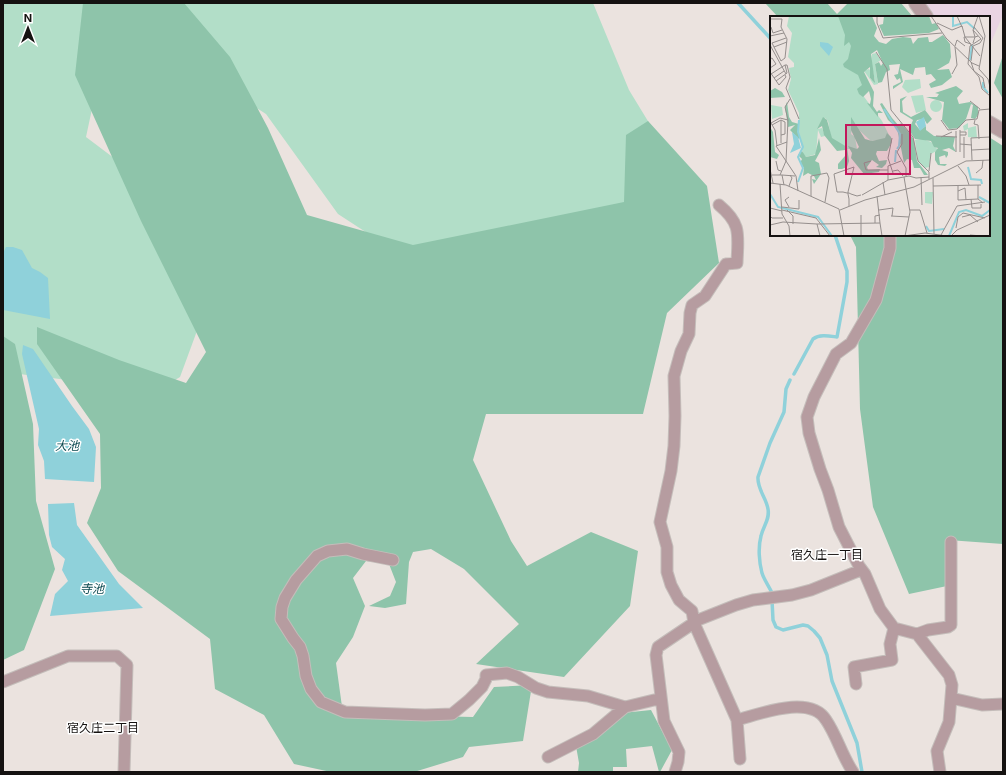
<svg xmlns="http://www.w3.org/2000/svg" width="1006" height="775" font-family="Inter,'Noto Sans JP',sans-serif">
  <style>
    .education { fill: #e9d4e3 }
    .green { fill: #b2dec8 }
    .forest { fill: #8ec4aa }
    .water { fill: #8fd1da }
    .lines { fill: none; stroke-linecap: round; stroke-linejoin: round }
    .stream { stroke: #8fd1da; stroke-width: 3.5 }
    .minor-casing { stroke: #c4bdba; stroke-width: 13 }
    .tertiary-casing { stroke: #c4bdba; stroke-width: 16 }
    .minor { stroke: #b69ca0; stroke-width: 11 }
    .tertiary { stroke: #b69ca0; stroke-width: 14 }
    .labels { text-anchor: middle; dominant-baseline: central; stroke-width: 3; stroke-linejoin: round; paint-order: stroke }
    .water-label { font-size: 12px; font-style: italic; fill: #09474e; stroke: #fff }
    .neighbourhood-label { font-size: 12px; fill: #151211; stroke: #fff }
    .inset-river { fill: none; stroke: #8fd1da; stroke-width: 2 }
    .inset-road { fill: none; stroke: #958f8d; stroke-width: 1 }
    .view { fill: #c2185b; fill-opacity: 0.15; stroke: #c2185b; stroke-width: 2 }
    .inset-edge { fill: none; stroke: #151211; stroke-width: 2 }
  </style>
  <rect width="100%" height="100%" fill="#ebe3df"/>
  <!-- education -->
  <path class="education" d="M924 3H1003V15L989 47V17H935Z"/>
  <!-- green -->
  <path class="green" d="M3 3H593L629 90 707 218 398 253 338 214 266 114 212 79 102 62 86 137 151 186 201 320 180 377 157 391 3 372Z"/>
  <!-- forest -->
  <path class="forest" d="M83 3H184L230 57 268 128 307 215 413 245 624 202 626 135 648 121 707 186 719 263 667 313 643 414H486L473 460 511 541 527 566 591 532 638 551 630 606 564 677 476 664 519 624 464 569 431 549 413 552 409 562 406 604 385 608 369 606 390 596 396 582 389 564 366 561 353 578 365 606 353 637 336 663 343 714 473 717 494 687 532 685 523 741 469 747 463 757 414 772H331L294 764 264 715 215 689 210 639 118 571 87 523 101 488 100 434 37 344V327L119 360 186 383 206 352 141 221 75 75Z
    M765 3H827L837 14 848 3H901L913 17H778Z
    M1003 55V99L994 83Z
    M989 137 1003 146V544L948 540 947 586 909 594 873 507 860 409 856 247 850 235H989Z
    M3 336 15 344 33 424 36 501 55 569 24 650 3 660Z
    M651 710 672 750 660 772H659L652 746 626 749 627 767H613V772H578L579 763 576 746 622 713Z"/>
  <!-- water -->
  <path class="water" d="M6 247H13L22 250 32 268 40 272 48 278 50 319 3 310V253Z
    M23 345 33 349 72 406 89 429 96 447 94 482 45 479 44 461 38 445 39 429 22 354Z
    M74 503 77 525 119 584 143 608 50 616 55 594 68 581 62 570 65 559 52 547 49 535 48 504Z"/>
  <g class="lines">
    <!-- stream -->
    <path class="stream" d="M738 3 771 39
      M794 374 813 339C820 334 829 336 837 337L847 282V271L835 235
      M772 593C769 586 764 580 762 573 759 562 758 547 761 536 763 526 770 520 768 509 766 497 757 489 758 477L770 443 784 412 786 389 790 380
      M772 600 773 620 776 627 783 630 803 625 808 626 814 631 820 638 827 655 832 681 857 743 862 772"/>
    <defs>
      <path id="minor" d="M719 205C742 224 738 235 737 263L726 264 705 296 692 305 690 313 689 334 681 351 674 376 675 416 674 446 671 471 660 522 667 547V572L671 585 679 600 692 611 694 623 737 720 740 759
        M890 235V248L876 300 851 343 836 354 814 397 807 417 809 433 820 469 828 490 839 527 859 566 865 574 880 609 894 628 917 634 949 675 952 685 949 722 937 751 940 772
        M393 560 363 554 347 549 328 551 317 556 296 580 285 598 282 607 281 619 293 638 300 647 303 656 306 676 311 689 321 702 345 712 425 715 452 714 469 700 482 687 486 679V675L507 673 518 677 536 688 548 692 588 696 625 707 654 700H661
        M917 634 928 630 948 627 951 625V542
        M3 682 68 656H117L127 665 124 772
        M856 684 854 667 892 660 890 644 894 628
        M951 698 982 705 1003 704
        M737 720C760 714 810 694 826 720 837 736 842 756 853 772
        M548 757 593 734 625 707
        M675 772 678 762 679 752 664 721 656 655 658 647 698 620 736 605 753 600 792 595 811 590 861 570"/>
      <path id="tertiary" d="M916 3 926 17
        M989 123 1003 131"/>
    </defs>
    <!-- minor casing -->
    <use href="#minor" class="minor-casing"/>
    <!-- tertiary casing -->
    <use href="#tertiary" class="tertiary-casing"/>
    <!-- minor -->
    <use href="#minor" class="minor"/>
    <!-- tertiary -->
    <use href="#tertiary" class="tertiary"/>
  </g>
  <g class="labels">
    <!-- water labels -->
    <g class="water-label">
      <text x="67" y="445">大池</text>
      <text x="92" y="588">寺池</text>
    </g>
    <!-- neighbourhood labels -->
    <g class="neighbourhood-label">
      <text x="827" y="554">宿久庄一丁目</text>
      <text x="103" y="727">宿久庄二丁目</text>
    </g>
  </g>
  <!-- overview -->
  <g transform="translate(770 16)">
    <rect width="220" height="220" fill="#ebe3df"/>
    <path d="M19 0H71L95 69 89 74 112 105 121 123 101 125 89 114 82 113 81 118 85 121 87 133H75L61 122 58 105 55 102 48 113 52 112 55 120 51 121 48 114 46 138 36 141 33 138 29 117V97L18 74 21 63 19 52 24 51V47L18 41 22 17 17 10ZM106 37 111 44 105 48 108 68 104 69 94 55 99 53 102 57 100 63 105 65 101 46 102 38ZM150 63 151 72 138 77 132 71 135 64ZM153 79 156 94 146 97 141 80ZM160 90a6 6 0 1 1 12 0a6 6 0 1 1-12 0ZM1 89 12 91 13 99 2 103ZM198 107V112L206 110 207 122 198 121V113L194 115 193 110ZM153 123 161 126 168 134 161 138 159 151 155 152 148 145 145 124ZM155 176H163L162 188 155 187Z" fill="#b2dec8"/>
    <path d="M68 0H102L107 12 104 20 109 26 116 28 122 23 133 21 141 22 143 28 148 22 158 21 159 26H162L173 19 180 28 181 41 179 47 167 54 179 53 182 61 172 69 161 72 159 68 166 64 161 58 156 59 155 51 145 52 143 59 130 53 133 66 123 73V70L131 66 130 62 127 64 124 59 128 58 130 48 119 49 120 54 116 56 112 66 108 67 105 48 109 46 111 50 113 47 107 34 101 38 105 67 100 62V51L94 56 104 76 103 90 107 96 109 94 113 97H108V101L97 87 100 88 101 83 99 75 93 81 89 78 87 73 92 69 88 59 74 51 73 48 78 43 81 30 79 26 74 30 75 19ZM114 0H159L162 8 166 7 169 13 159 17 114 20 109 9 113 8ZM186 70 193 75 187 82 189 88 200 86 208 91V99L205 103 201 102 203 89 201 88 196 103 189 112 179 113 172 104 174 86 156 81H167L169 78 165 77ZM5 72 12 76 15 81 0 82V75ZM137 80 132 85 133 96 141 101 155 94 162 103 157 108 154 103 147 104 145 108 150 114 156 110V114L164 120 185 121 183 130 186 136 179 132 172 134 178 136V139L176 142 175 139 169 141 170 148H177L175 150 168 149 165 144V136L168 132 164 131 161 125 145 123 139 114 143 104 130 96V83ZM17 86 19 101 22 106 29 108V123L20 114 25 109 18 111 15 91ZM112 87 122 102 129 110 131 107 140 118 144 124 147 145 158 159H154L150 152H144L142 144 137 143 134 147 127 112 118 104 110 88ZM53 101 57 104 62 122 77 131 79 145 77 151 72 153H68V148L75 140V134L67 135 54 119 52 110 47 113ZM81 101 95 123 102 125 115 122 117 117 121 121 122 126 117 135H107L106 138 109 145 117 144 116 148 112 152 106 151 109 149 102 144 97 151 98 154 110 153 109 156 94 158 81 142 82 137 78 130 87 133 89 131 81 114ZM0 111 3 116 5 136 9 139 7 143 0 141ZM49 122 51 134 45 145 49 147 51 158 44 168 42 163 46 164 44 160 38 157 33 160 34 152 30 147 32 143 28 139 32 135 36 141 45 139Z" fill="#8ec4aa"/>
    <path d="M50 26 58 27 63 31 59 40 50 30ZM154 101 156 110 150 115 146 106ZM22 116 28 121 31 132 20 137 24 128Z" fill="#8fd1da"/>
    <path class="inset-river" d="M183 0V10L197 6 205 13M200 44 202 29M213 66V71L218 77M114 93 130 118 129 130 127 133M125 146 126 134M198 151 201 163 211 164 212 168M28 166 33 152 28 141 33 131 28 116 29 104M0 178 8 191 48 201 62 220M209 181 220 187M156 210 159 215 174 213M179 220 189 196 196 194 212 200 220 194"/>
    <path class="inset-road" d="M107 0V7L113 22 172 17M161 0 176 22 202 47 209 50M187 0 192 11M209 0 215 20 209 53 218 63 220 71M0 3H12L11 11 17 23 15 42 11 45 2 27 16 22M167 7 182 14 192 10 195 21 210 40M1 11 3 17 12 14M203 14 211 23 200 30 198 48 209 61 212 73 220 80M0 20 14 17M208 20 205 21 203 14 208 0M201 28 195 26 194 21H205L203 27M0 29 16 58M185 30 187 24 195 30M203 30 210 27 213 22 204 11M4 31 17 26M106 36 117 53 121 94 143 121 148 145 159 156V163M0 43 2 42 6 48 0 52M201 45 203 30M201 46 204 55 213 62 215 72M15 49H17L20 61 16 72 29 103M0 56 9 69 16 61 15 59M1 58 15 49 17 57 6 65M182 58 187 49 185 31M4 62 14 55M20 83 15 91 18 104 16 145 26 160 28 175M200 85 210 93M11 104V127M171 104 178 114 187 113 196 104 207 103 209 94 220 93M205 104 204 108 208 109 209 123M2 109 11 104 15 106V118L11 119M186 115V136M132 118V128L127 136 136 152V160M190 119H196V116H190M166 120 187 121M171 121 182 116M122 122 118 142 123 157M190 128 202 129M7 130 5 114 1 107 10 102 18 104M202 134 220 133M190 136V114M194 142V121M202 144 201 122 220 121M6 145 8 154 11 155M101 145 94 147 96 154H118M188 150 196 160 199 169M0 153 3 167M123 155 128 154 133 160M159 155 161 137M206 157 212 152 213 144M2 159H12L14 169M10 159 16 145 6 130 17 126M12 159 25 160M134 161 136 173M151 161 152 189M163 162 164 218M118 164V150L131 145M113 166 115 179M0 167 16 169 69 193 74 220M10 168 12 198 19 210 20 220M188 169V184L208 183 213 187M208 169V183M19 170 22 162 20 159M163 170 211 169M188 175 195 172 196 184M92 179 118 164 139 160 146 162 159 161M41 180V160L57 157 59 162 55 186M107 180 110 207M201 183 202 192H211V188M79 190V183L78 178V176L84 151 64 158 67 176H73L77 177H79L81 178 87 180 91 179M12 191 29 193V184M19 191 15 184 19 181M0 192 12 195M12 194 46 202 60 220M17 194 23 200V208M70 194 95 184 144 171 196 145 220 144M109 194 123 192 122 200M140 194H150L157 217M0 200 2 202H13M121 200 139 201M192 201 200 199 208 206M105 207V200L110 199M47 208 110 207 112 220M0 209 13 206 47 208 50 220M186 212 188 201 193 197 215 202M171 219 187 190 215 186M200 219 212 220M91 220V199M134 220 155 217 177 220M135 220 140 196 136 173M181 220 187 214 220 199"/>
    <path class="view" d="M76 109H140V158H76Z"/>
    <rect width="220" height="220" class="inset-edge"/>
  </g>
  <!-- border -->
  <rect width="1006" height="775" fill="none" stroke="#151211" stroke-width="8"/>
  <!-- north arrow -->
  <g transform="translate(28 28)" stroke="#ffffff" stroke-width="3" paint-order="stroke">
  <path d="M0-3L7 15L0 10L-7 15Z" fill="#151211"/>
  <text y="-6" font-size="11" font-weight="bold" text-anchor="middle" fill="#151211">N</text>
  </g>
</svg>
